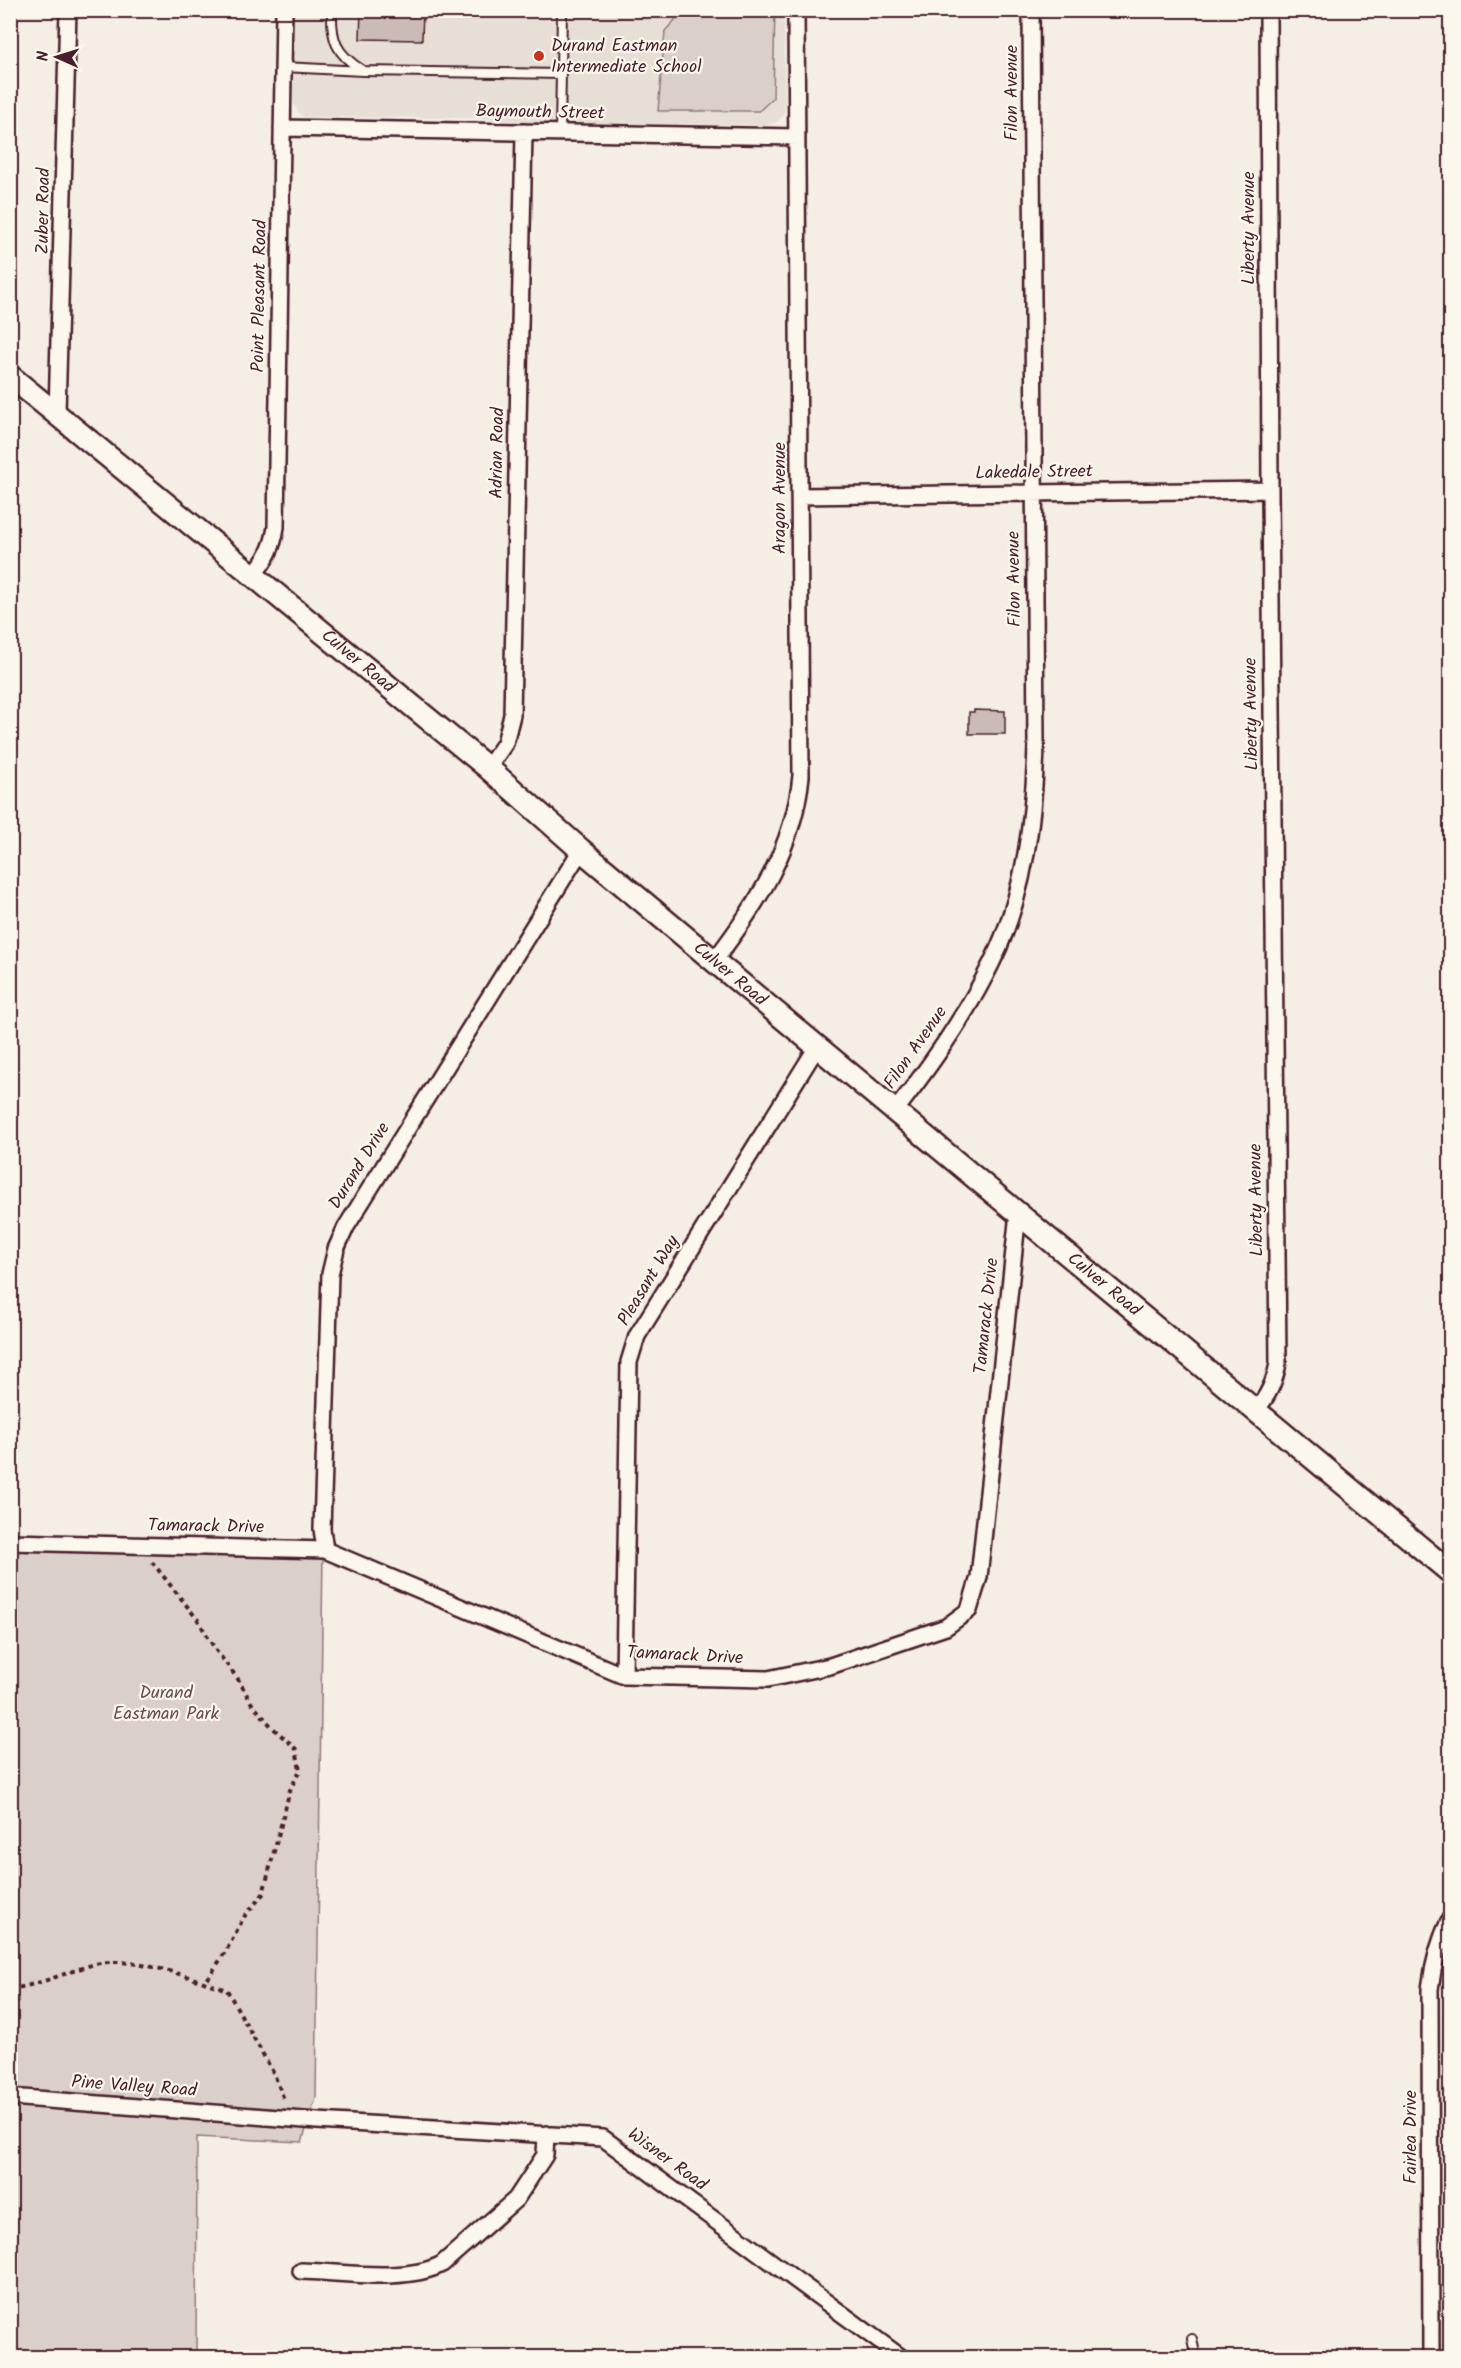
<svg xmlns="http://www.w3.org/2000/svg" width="1461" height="2368" font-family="Kalam,sans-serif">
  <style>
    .built { fill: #e7dfd6 }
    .green { fill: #dbd0c9; stroke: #92787a; stroke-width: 1.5 }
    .building { fill: #cabbb6; stroke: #4a1f2b; stroke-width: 1.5 }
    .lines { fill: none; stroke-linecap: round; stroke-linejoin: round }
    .service-casing { stroke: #4a1f2b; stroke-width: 12 }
    .minor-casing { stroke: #4a1f2b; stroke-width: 20 }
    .secondary-casing { stroke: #4a1f2b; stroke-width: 26 }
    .path { stroke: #4a1f2b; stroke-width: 4; stroke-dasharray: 4.5 4.5; stroke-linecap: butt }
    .service { stroke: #fbf7ec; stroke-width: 8 }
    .minor { stroke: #fbf7ec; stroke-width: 15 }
    .secondary { stroke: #fbf7ec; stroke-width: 21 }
    .poi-dot { fill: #c8321e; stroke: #fbf7ec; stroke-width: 2 }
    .labels { text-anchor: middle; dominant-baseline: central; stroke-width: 4.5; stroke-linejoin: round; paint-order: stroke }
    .poi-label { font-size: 18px; fill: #4a1f2b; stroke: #fbf7ec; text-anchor: start }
    .street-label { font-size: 18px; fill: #4a1f2b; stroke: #fbf7ec }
    .park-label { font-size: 18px; fill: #6e4b52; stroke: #fbf7ec }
  </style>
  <rect width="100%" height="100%" fill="#f4eee4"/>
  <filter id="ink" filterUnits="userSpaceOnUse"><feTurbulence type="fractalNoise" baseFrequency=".0167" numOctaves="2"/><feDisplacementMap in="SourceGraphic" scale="12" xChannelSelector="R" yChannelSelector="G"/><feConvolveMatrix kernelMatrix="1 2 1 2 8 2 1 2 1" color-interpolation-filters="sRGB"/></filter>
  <g filter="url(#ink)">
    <!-- built -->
    <path class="built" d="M294 11H784L785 108 782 117 775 123 768 125 515 122 480 118 304 117 299 113 293 102Z"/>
    <!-- green -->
    <path class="green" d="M683 11H775L773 98 759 111H658L665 31Z
      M11 1543 323 1549 316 2098 302 2142 197 2137 196 2357H11Z"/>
    <!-- building -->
    <path class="building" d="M361 10H423L422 40 360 39Z
      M974 710 1005 711V734H969V712H974Z"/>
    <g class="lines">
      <defs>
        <path id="service" d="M332 10C331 40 336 54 362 70
          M283 67 363 71 561 74
          M560 133 562 10
          M1192 2339 1196 2358"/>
        <path id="minor" d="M282 128 797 137
          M57 413 68 10
          M799 496 1270 490
          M253 575C267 559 273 547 276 527L284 10
          M488 768 505 743 512 715 524 132
          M714 961C757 905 794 848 801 776L796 10
          M895 1111C932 1064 966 1016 992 962 1025 895 1034 818 1036 745L1031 10
          M1256 1411C1268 1395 1275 1382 1278 1363L1270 490 1268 10
          M10 1542 325 1550 624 1676 768 1679 830 1666 946 1627 969 1610 979 1577 1018 1213
          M325 1550 322 1529 330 1274 336 1249 346 1227 581 850
          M624 1676 629 1362 637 1336 817 1047
          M10 2097 317 2121 603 2138 902 2358
          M301 2271C341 2272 407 2283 442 2264L516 2199 545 2155 546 2134
          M1431 2358 1430 1989C1433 1965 1439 1941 1450 1919"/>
        <g id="secondary">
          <path id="s1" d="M10 376 488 768 581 850 714 961 1450 1572"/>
        </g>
      </defs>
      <!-- service casing -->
      <use href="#service" class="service-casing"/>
      <!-- minor casing -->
      <use href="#minor" class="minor-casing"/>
      <!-- secondary casing -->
      <use href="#secondary" class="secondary-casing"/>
      <!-- path -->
      <path class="path" d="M152 1562 198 1620 215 1649 238 1679 252 1704 272 1727 296 1749 300 1770 290 1790 263 1894 244 1917 226 1951 205 1983
        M10 1989C40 1985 66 1972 95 1964 131 1955 192 1978 227 1990L274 2074 285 2102"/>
      <!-- service -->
      <use href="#service" class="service"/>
      <!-- minor -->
      <use href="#minor" class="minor"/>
      <!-- secondary -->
      <use href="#secondary" class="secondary"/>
    </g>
  </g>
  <!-- markers -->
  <circle class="poi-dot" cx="539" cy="56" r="6"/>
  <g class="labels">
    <!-- poi labels -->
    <g class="poi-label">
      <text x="551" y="46">Durand Eastman<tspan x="551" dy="21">Intermediate School</tspan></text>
    </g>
    <!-- street labels -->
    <g class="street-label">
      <text transform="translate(1012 93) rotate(-90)">Filon Avenue</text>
      <text transform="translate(540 113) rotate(1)">Baymouth Street</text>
      <text transform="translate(44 211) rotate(-89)">Zuber Road</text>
      <text transform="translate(1249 228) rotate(-90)">Liberty Avenue</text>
      <text transform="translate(260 296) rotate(-89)">Point Pleasant Road</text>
      <text transform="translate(498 453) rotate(-89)">Adrian Road</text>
      <text transform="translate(1034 473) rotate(-1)">Lakedale Street</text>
      <text transform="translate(780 498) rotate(-90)">Aragon Avenue</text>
      <text transform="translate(1015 579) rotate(-91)">Filon Avenue</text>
      <text stroke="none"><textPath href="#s1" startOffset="450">Culver Road</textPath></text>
      <text transform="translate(1252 714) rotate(-91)">Liberty Avenue</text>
      <text stroke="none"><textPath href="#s1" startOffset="936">Culver Road</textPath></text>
      <text transform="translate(916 1048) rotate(-55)">Filon Avenue</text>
      <text transform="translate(360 1166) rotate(-58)">Durand Drive</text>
      <text transform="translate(1257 1200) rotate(-91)">Liberty Avenue</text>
      <text transform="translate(649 1281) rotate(-59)">Pleasant Way</text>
      <text stroke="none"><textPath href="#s1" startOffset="1422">Culver Road</textPath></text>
      <text transform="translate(987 1316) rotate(-84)">Tamarack Drive</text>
      <text transform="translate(206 1527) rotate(1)">Tamarack Drive</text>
      <text transform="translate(685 1656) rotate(3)">Tamarack Drive</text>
      <text transform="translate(134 2087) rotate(4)">Pine Valley Road</text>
      <text transform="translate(1411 2137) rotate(-90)">Fairlea Drive</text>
      <text transform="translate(667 2160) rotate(36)">Wisner Road</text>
    </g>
    <!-- park labels -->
    <g class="park-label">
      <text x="166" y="1693">Durand<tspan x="166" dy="21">Eastman Park</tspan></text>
    </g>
  </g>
  <!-- margin -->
  <rect width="1461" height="2368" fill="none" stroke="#fbf7ec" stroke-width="36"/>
  <rect x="18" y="18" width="1425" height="2332" fill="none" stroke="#4a1f2b" stroke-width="2" filter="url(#ink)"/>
  <!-- north arrow -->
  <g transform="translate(57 57) rotate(273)" stroke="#fbf7ec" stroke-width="4.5" paint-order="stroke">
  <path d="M0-4.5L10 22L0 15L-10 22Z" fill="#4a1f2b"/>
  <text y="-9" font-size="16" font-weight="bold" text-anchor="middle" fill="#4a1f2b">N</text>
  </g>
</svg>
